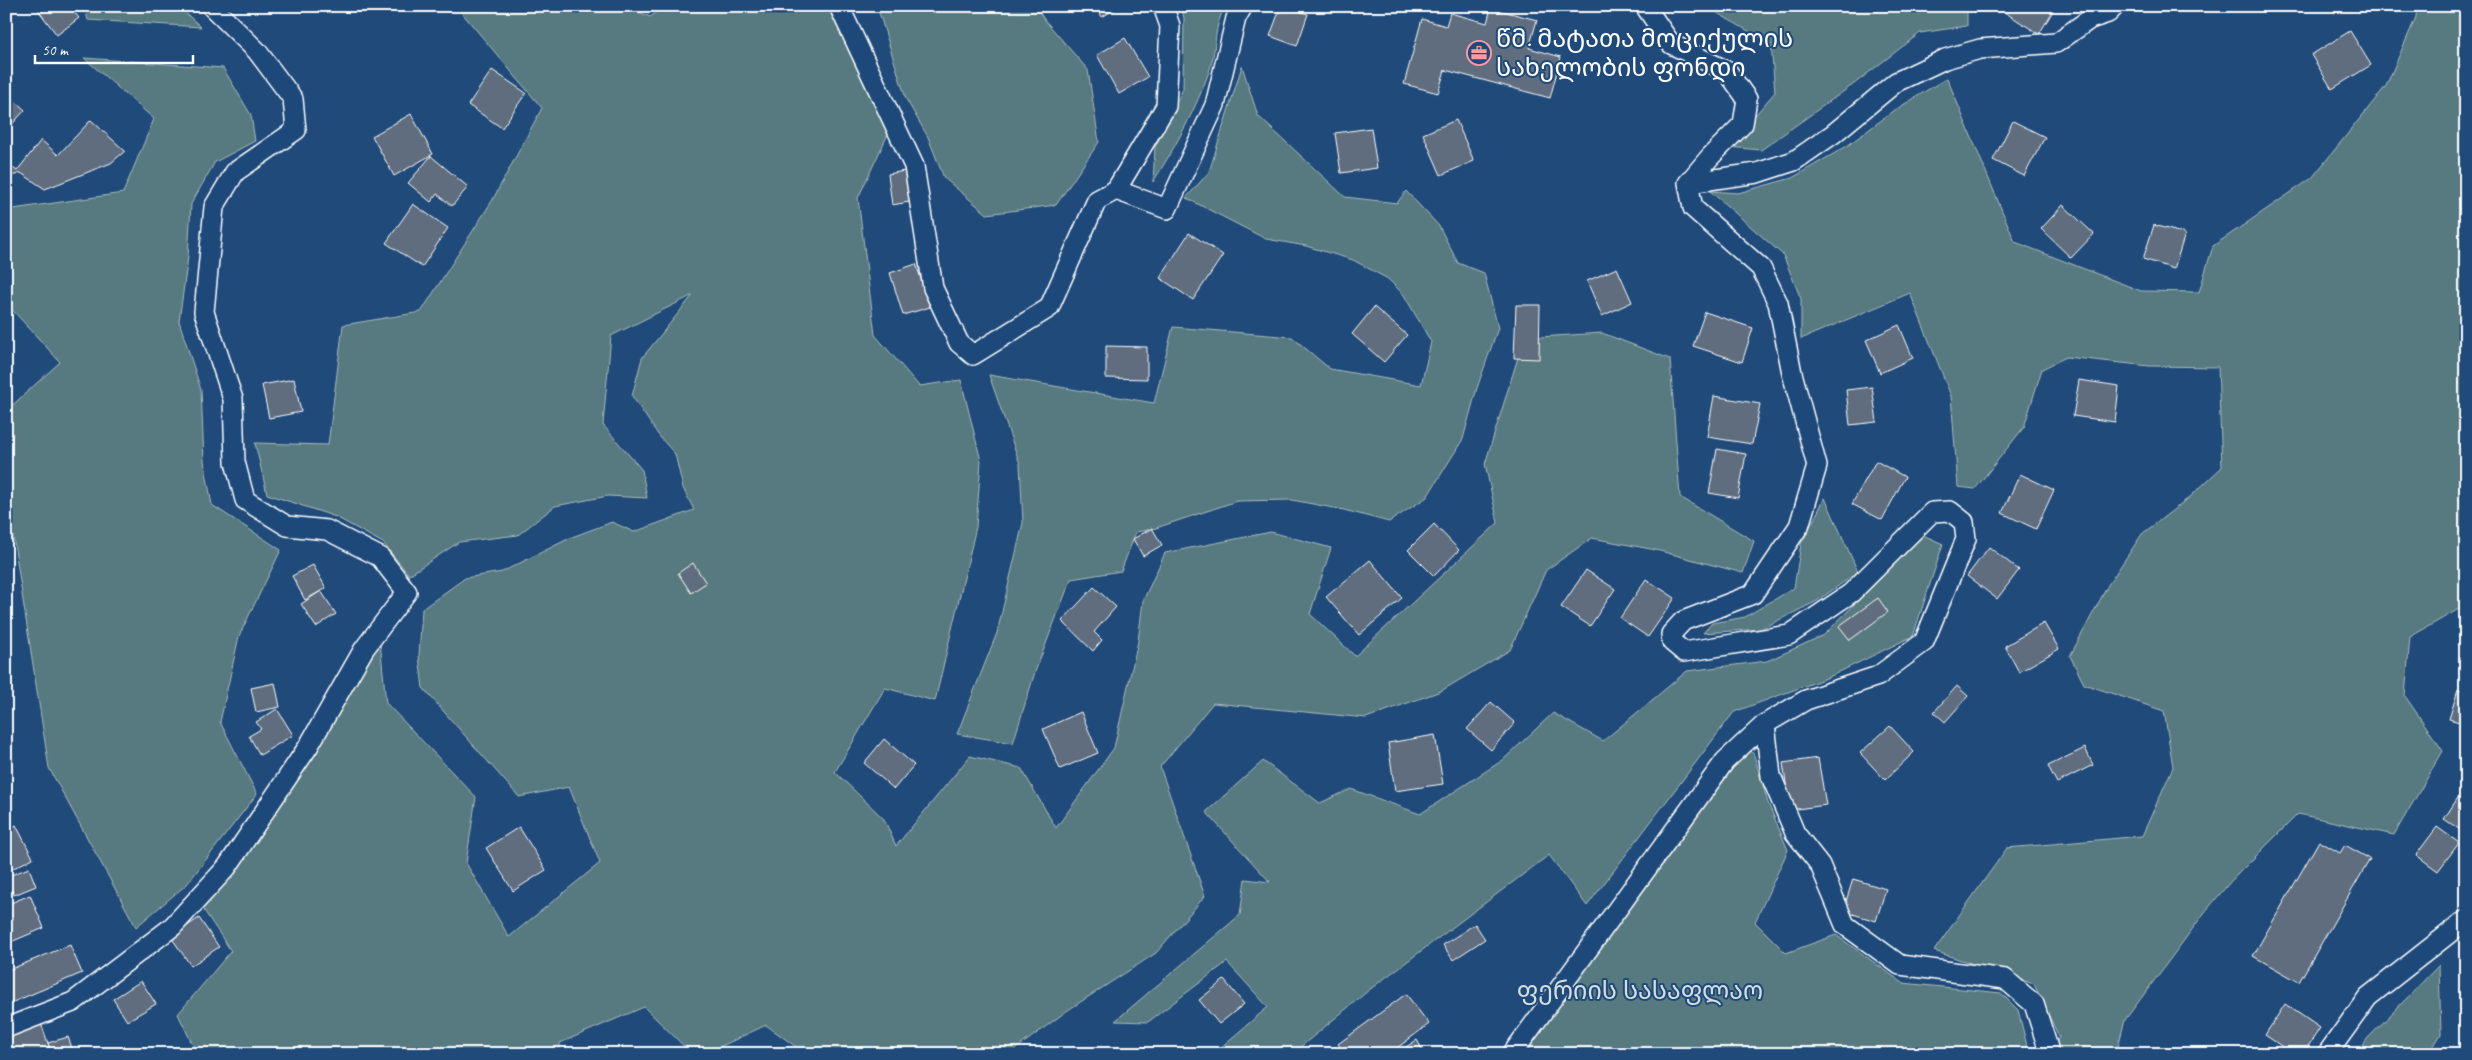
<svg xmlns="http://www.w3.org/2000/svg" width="2472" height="1060" font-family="Caveat,'Noto Sans Georgian',sans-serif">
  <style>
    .green { fill: #577a7f; stroke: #abbcbf }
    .building { fill: #5e6d7e; stroke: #fff }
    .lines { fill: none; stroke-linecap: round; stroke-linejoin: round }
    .minor-casing { stroke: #fff; stroke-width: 22 }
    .minor { stroke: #1f4a7a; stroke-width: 19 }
    .labels { text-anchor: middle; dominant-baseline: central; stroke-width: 4; stroke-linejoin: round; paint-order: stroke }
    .poi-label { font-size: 25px; fill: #fff; stroke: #1f4a7a; text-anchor: start }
    .park-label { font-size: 25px; fill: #d5dedf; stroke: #1f4a7a }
  </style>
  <rect width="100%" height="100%" fill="#1f4a7a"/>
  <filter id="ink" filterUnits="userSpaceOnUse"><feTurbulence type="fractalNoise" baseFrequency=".02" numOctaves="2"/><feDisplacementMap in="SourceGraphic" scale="10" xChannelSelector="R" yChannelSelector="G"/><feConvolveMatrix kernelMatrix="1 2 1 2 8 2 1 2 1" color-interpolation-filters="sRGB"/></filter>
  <g filter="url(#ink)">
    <!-- green -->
    <path class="green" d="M84 6H178L201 27 88 20Z
      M456 6H625L650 17 665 6H827L854 59 888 134 858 198 875 335 919 386 961 380 981 461 976 527 935 701 885 688 835 772 884 819 896 846 970 756 1021 768 1056 828 1114 748 1138 641 1143 601 1165 553 1271 532 1331 548 1310 614 1355 656 1498 523 1485 464 1524 338 1602 333 1670 359 1680 497 1754 541 1743 573 1656 550 1592 538 1546 570 1510 650 1441 691 1366 718 1213 703 1160 767 1205 896 1156 953 1068 1010 1009 1054H806L766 1025 705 1054H692L644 1007 560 1043V1054H197L178 1014 231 951 203 909 380 642 386 703 476 797 466 863 509 937 600 863 569 787 519 797 423 688 419 656 422 609 465 578 502 572 572 537 612 522 634 532 694 510 683 488 675 454 659 436 632 396 642 358 693 295 611 336 603 425 642 470 647 498 608 496 555 506 518 535 459 542 409 575 383 543 336 517 267 494 255 443 328 445 343 325 421 312 492 201 542 108Z
      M877 6H1036L1043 18 1088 70 1099 142 1056 205 987 214 944 178 928 137 906 99Z
      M1181 6H1226C1213 24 1217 48 1210 69 1196 109 1176 146 1153 182L1155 147 1183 89 1184 18Z
      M1705 6H1967V26L1920 33 1854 84 1761 150 1728 147 1775 92 1771 44Z
      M2417 6H2466V605L2410 637 2405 696 2443 751 2394 835 2298 814 2231 881 2205 912 2125 1020 2116 1054H2051L2059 1037 2034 984 1934 951 2007 848 2142 836 2173 767 2164 711 2084 684 2070 656 2108 585 2142 534 2190 497 2222 467 2218 367 2149 366 2066 357 2042 369 2024 427 1975 489 1958 487 1951 396 1910 293 1801 339V299L1783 255 1710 191 1738 193 1792 178 1847 146 1895 110 1947 78 2015 242 2141 291 2199 292 2213 246 2312 178 2386 86 2416 17Z
      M84 58 223 68 251 115 255 141 215 162 191 204 188 257 179 321 201 390 204 461 212 505 281 550 239 636 220 722 257 794 187 884 136 927 49 768 6 491V411L60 362 6 303V210L123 193 154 119Z
      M1242 66 1258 116 1345 197 1397 203 1406 191 1439 226 1458 263 1484 273 1498 328 1477 388 1463 439 1427 497 1389 522 1344 510 1292 500 1237 501 1153 529 1136 532 1121 571 1071 579 1035 672 1013 743 957 734 997 633 1023 523 1020 464 989 375 1154 403 1173 327 1292 337 1330 369 1421 385 1431 342 1404 295 1388 279 1353 260 1306 246 1266 239 1186 198 1209 172Z
      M1825 498 1858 572 1817 601 1761 629 1703 633 1712 623 1745 617 1794 588 1801 544Z
      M1923 535 1943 544 1913 636 1829 677 1734 712 1587 906 1549 855 1369 990 1292 1054H1213L1268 1007 1227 962 1148 1022 1115 1021 1240 915 1245 879 1270 882 1206 812 1263 761 1320 803 1351 789 1420 814 1503 760 1553 713 1603 741 1687 671 1767 661 1824 635Z
      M1747 745 1754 755 1768 803 1788 850 1755 922 1786 953 1836 935 1903 983 2001 993 2018 1010 2029 1054H1518Z
      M2439 965 2441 1034 2429 1054H2358L2367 1039Z"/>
    <!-- building -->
    <path class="building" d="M35 6H69L79 18 57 35Z
      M1096 6H1120L1102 17Z
      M1281 6 1308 14 1297 46 1270 36Z
      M1999 6H2056L2039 34 1998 8Z
      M1491 8 1537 20 1529 48 1561 57 1550 98 1445 70 1438 93 1404 84 1422 19 1446 26 1450 13 1487 23Z
      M2350 31 2371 65 2332 89 2311 55Z
      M1125 38 1148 77 1119 94 1097 55Z
      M492 70 526 93 502 128 468 105Z
      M6 93 25 110 6 131Z
      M411 114 433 154 394 176 372 136Z
      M91 120 125 151 111 163 45 189 21 173 6 178V163L17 171 41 140 58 155Z
      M1456 120 1474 161 1441 175 1423 134Z
      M2013 121 2045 137 2024 176 1993 160Z
      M1371 128 1377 168 1341 173 1335 133Z
      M431 156 468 187 452 206 437 194 431 202 408 183Z
      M910 170 915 201 892 205 888 174Z
      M413 204 448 228 422 267 386 243Z
      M2063 205 2094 234 2071 258 2041 229Z
      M2154 225 2185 234 2174 269 2143 259Z
      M1189 233 1223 255 1193 300 1160 278Z
      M916 264 930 307 903 315 890 273Z
      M1617 268 1632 302 1602 316 1587 281Z
      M1516 305H1540L1539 359 1514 358Z
      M1374 307 1407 335 1384 362 1352 334Z
      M1705 312 1753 328 1742 362 1693 346Z
      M1899 325 1913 358 1880 373 1866 340Z
      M1106 346 1147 347V379L1106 378Z
      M294 379 301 412 269 418 262 385Z
      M2079 380 2119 386 2115 422 2073 416Z
      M1872 387 1877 422 1850 425 1846 390Z
      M1714 396 1760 404 1752 444 1707 437Z
      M1717 449 1746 454 1738 498 1709 493Z
      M1876 461 1905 477 1882 520 1852 504Z
      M2020 474 2054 490 2036 529 2002 513Z
      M1434 524 1459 550 1434 576 1408 550Z
      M1152 528 1162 545 1143 556 1133 539Z
      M1989 547 2019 570 1997 599 1967 576Z
      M1370 560 1402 598 1359 635 1326 597Z
      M693 563 706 583 691 593 678 573Z
      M313 565 326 588 305 600 292 576Z
      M1586 570 1615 589 1590 626 1561 607Z
      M1646 579 1675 598 1648 637 1620 618Z
      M1094 587 1116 607 1094 632 1102 640 1093 651 1062 621Z
      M321 591 336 614 316 627 301 604Z
      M1878 598 1888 612 1850 640 1839 626Z
      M2044 623 2059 649 2019 672 2005 646Z
      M275 683 280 707 256 712 251 688Z
      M1957 686 1968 696 1945 722 1934 712Z
      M2458 690 2466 692V724L2449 719Z
      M1491 702 1515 723 1491 750 1467 729Z
      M277 709 293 735 260 755 249 736 261 729 256 722Z
      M1081 712 1098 753 1060 769 1043 729Z
      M1890 726 1914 752 1885 780 1860 753Z
      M1435 735 1443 784 1395 791 1388 743Z
      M884 739 914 765 894 789 864 763Z
      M2085 748 2093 765 2057 783 2048 766Z
      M1818 758 1826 805 1790 810 1783 763Z
      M2463 790 2466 792 2465 833 2444 819Z
      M16 825 33 858 6 872V830Z
      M519 827 546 870 513 891 486 848Z
      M2437 827 2459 843 2438 871 2416 855Z
      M2319 841 2340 853 2345 845 2370 859 2299 982 2253 956Z
      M29 868 36 886 14 895 6 877Z
      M1853 879 1886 889 1876 921 1843 911Z
      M30 895 44 928 6 944V905Z
      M199 918 219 947 191 966 171 937Z
      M1475 924 1485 939 1453 960 1443 945Z
      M70 945 82 973 6 1005V971Z
      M1224 980 1244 1004 1219 1024 1199 1000Z
      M141 981 156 1004 127 1021 113 999Z
      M1406 994 1429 1024 1389 1054H1346L1338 1044Z
      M2285 1004 2320 1028 2303 1054H2293L2265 1035Z
      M40 1020 51 1052 6 1054V1032Z
      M68 1037 74 1054H51L48 1043Z
      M1417 1040 1425 1054H1395Z
      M2152 1048 2173 1054H2151Z"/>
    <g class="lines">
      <defs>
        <path id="minor" d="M839 6 914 166 933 288 959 343 973 355 1049 308 1097 200 1116 190
          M1163 6 1170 26 1166 106 1116 190 1167 209 1215 105 1236 18 1243 6
          M1688 183 1757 173 1794 161 1833 134 1896 82 1945 59 1980 49 2056 43 2090 19 2108 13 2115 6
          M1765 724 1771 776 1795 833 1820 865 1845 925 1900 965 2005 979 2034 1004 2048 1048 2045 1054
          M6 1028 73 1002 172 927 227 867 308 747 364 649 407 592 380 557 327 530 287 526 245 500 235 462 233 399 204 312 214 207 235 172 296 130 293 99 257 51 211 6
          M1512 1054 1725 761 1765 724 1806 700 1878 676 1924 642 1966 539 1964 522 1950 511 1932 512 1851 593 1789 635 1684 652 1672 642 1671 634 1683 621 1753 594 1799 526 1817 466 1792 373 1778 303 1761 268 1693 208 1688 183 1710 157 1743 124 1747 99 1727 71 1671 44 1645 6
          M2327 1054 2368 997 2466 920"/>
      </defs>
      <!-- minor casing -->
      <use href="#minor" class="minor-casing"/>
      <!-- minor -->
      <use href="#minor" class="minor"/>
    </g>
  </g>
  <!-- icons -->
  <defs>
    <symbol id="office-ring" viewBox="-11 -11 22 22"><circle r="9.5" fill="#1f4a7a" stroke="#ff9aa2" stroke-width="1.5"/><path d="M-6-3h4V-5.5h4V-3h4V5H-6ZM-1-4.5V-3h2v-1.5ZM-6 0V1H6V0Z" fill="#ff9aa2"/></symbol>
  </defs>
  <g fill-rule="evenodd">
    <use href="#office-ring" x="1465" y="39" width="28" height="28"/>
  </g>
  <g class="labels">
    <!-- poi labels -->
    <g class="poi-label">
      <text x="1496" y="39">წმ. მატათა მოციქულის<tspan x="1496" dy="29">სახელობის ფონდი</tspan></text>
    </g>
    <!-- park labels -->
    <g class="park-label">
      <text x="1640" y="991">ფერიის სასაფლაო</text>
    </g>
  </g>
  <!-- margin -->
  <rect width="2472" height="1060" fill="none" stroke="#1f4a7a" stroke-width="25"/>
  <rect x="12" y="12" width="2447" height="1035" fill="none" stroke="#fff" stroke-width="2" filter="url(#ink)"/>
  <!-- scale -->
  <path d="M35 55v8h158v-8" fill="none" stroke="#ffffff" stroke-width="2.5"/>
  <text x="42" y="55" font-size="15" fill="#ffffff" stroke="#1f4a7a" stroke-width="4" paint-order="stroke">50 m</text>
</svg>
